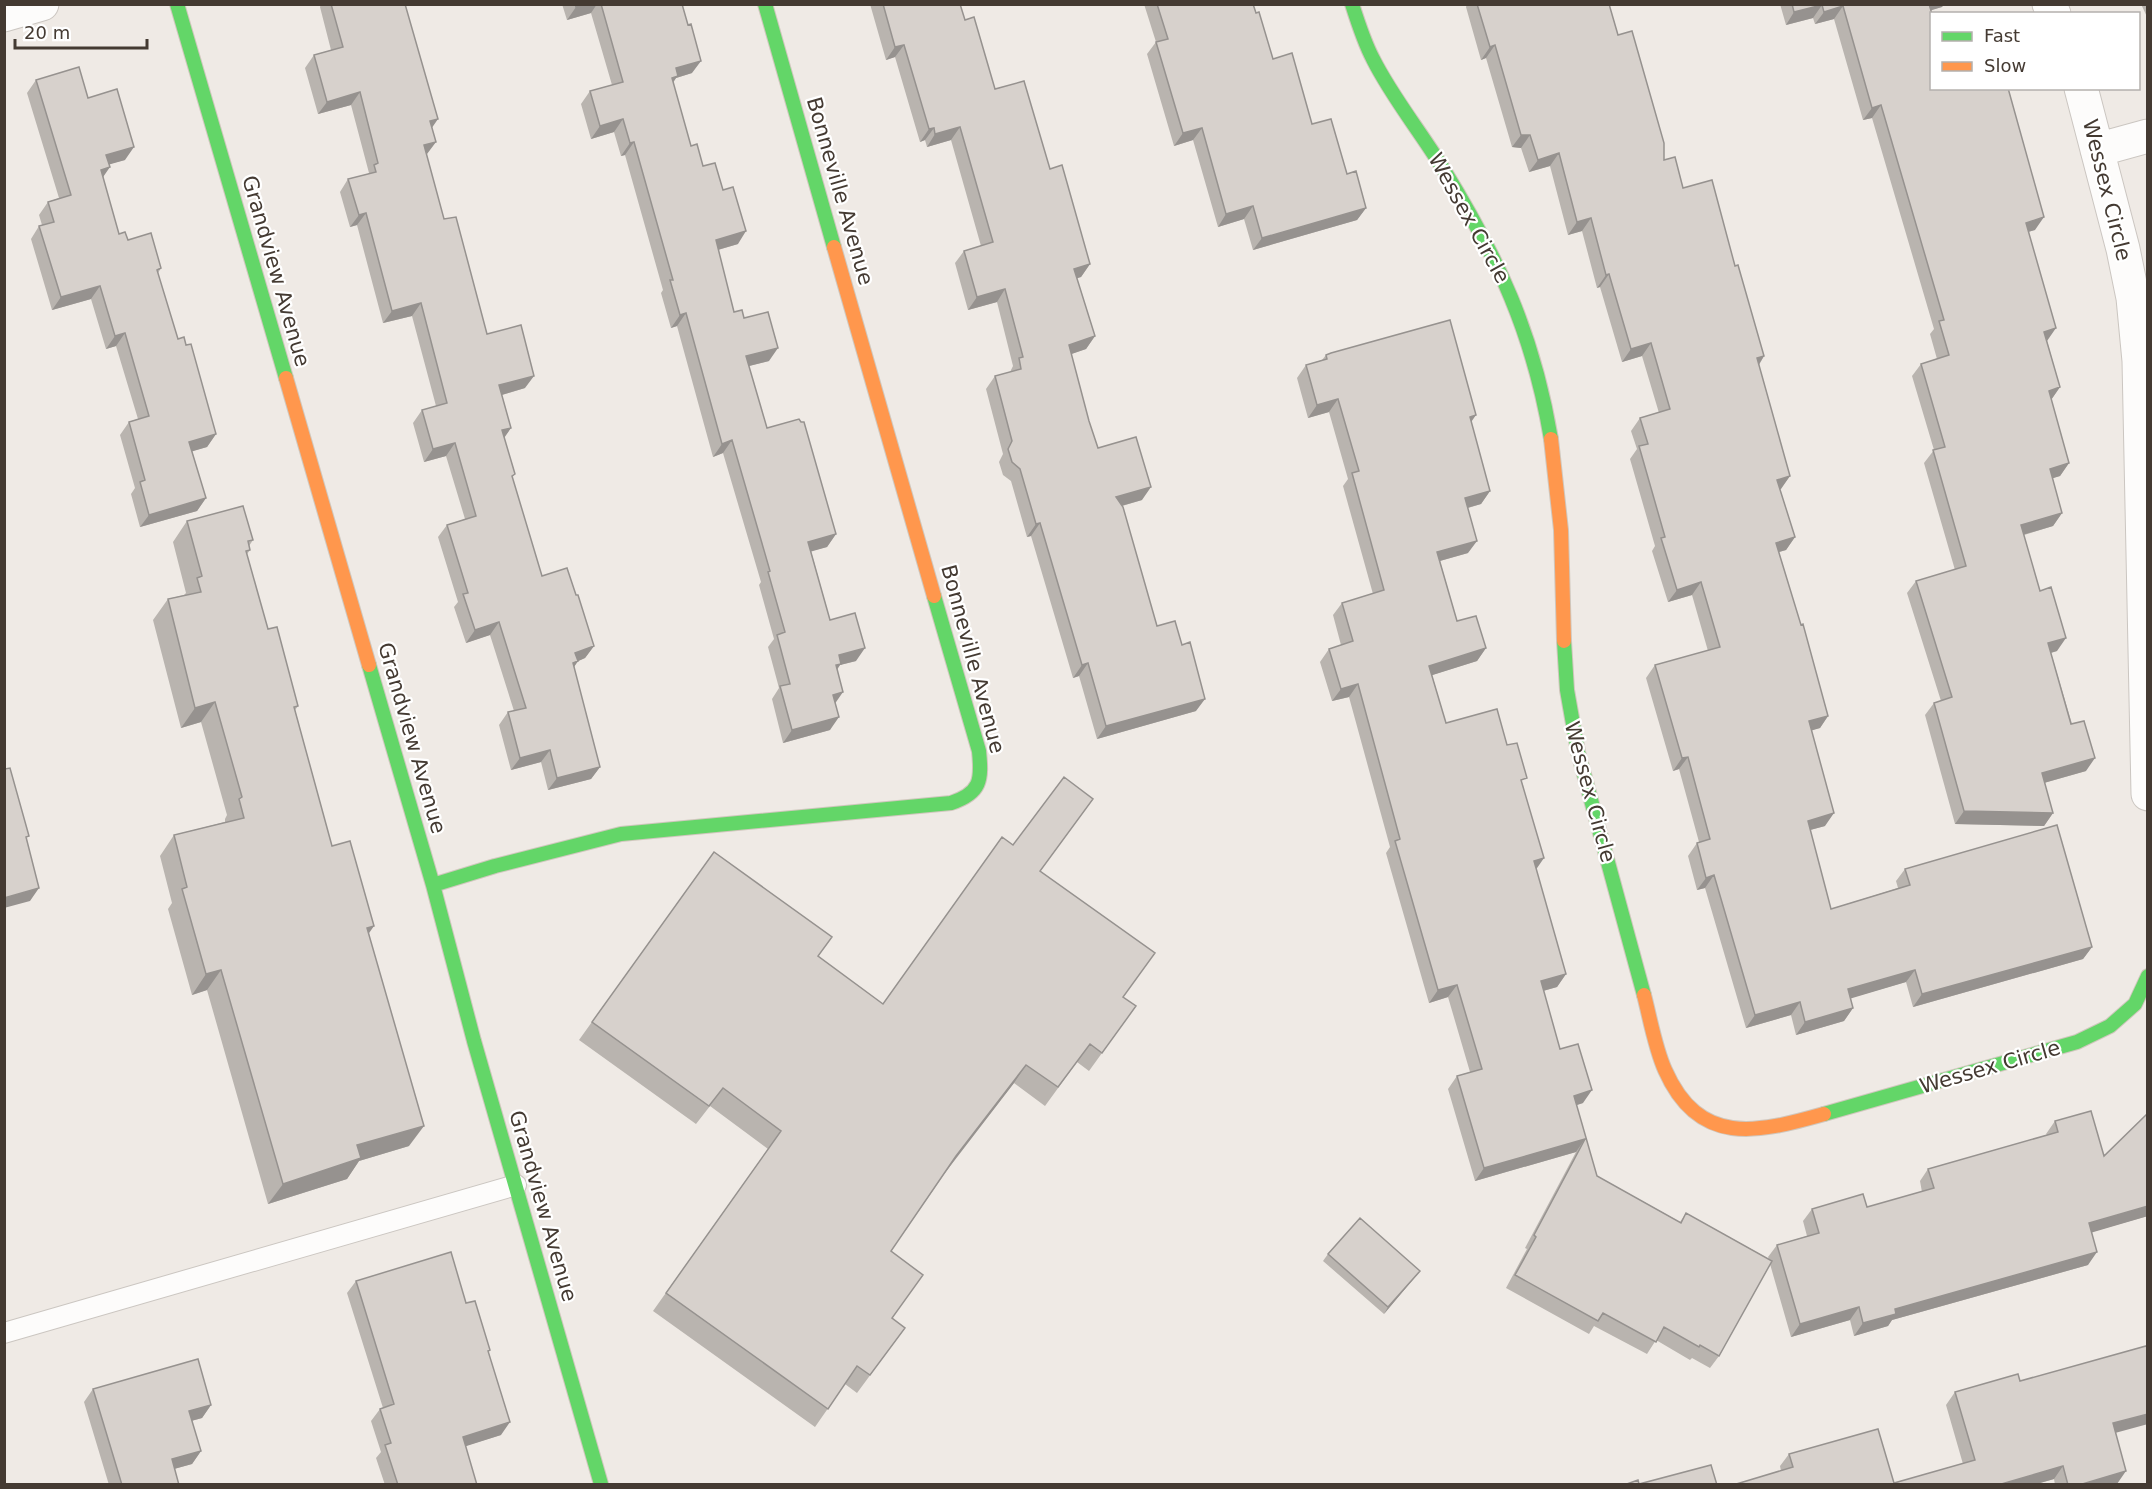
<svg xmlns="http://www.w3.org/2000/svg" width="2152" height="1489" font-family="'DejaVu Sans',sans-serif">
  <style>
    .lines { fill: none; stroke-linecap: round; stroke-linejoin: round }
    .lane-casing { stroke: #cbc6c1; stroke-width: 22 }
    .street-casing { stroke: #cbc6c1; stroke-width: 35 }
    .fast-casing { stroke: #d0c7bd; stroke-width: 16 }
    .slow-casing { stroke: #d0c7bd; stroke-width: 16 }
    .lane { stroke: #fdfcfb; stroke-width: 20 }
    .street { stroke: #fdfcfb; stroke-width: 33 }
    .fast { stroke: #63d668; stroke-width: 14 }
    .slow { stroke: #ff974d; stroke-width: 14 }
    .wall { fill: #b9b4af }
    .shaded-wall { fill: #96928f }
    .building { fill: #d7d1cc; stroke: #96928f; stroke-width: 1.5 }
    .labels { text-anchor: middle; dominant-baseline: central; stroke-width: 4.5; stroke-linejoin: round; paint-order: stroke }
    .street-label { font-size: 21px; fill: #443a32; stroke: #fff }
  </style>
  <rect width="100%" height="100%" fill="#efeae5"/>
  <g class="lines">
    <defs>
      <path id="lane" d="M4 1333 516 1185"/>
      <path id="street" d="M2049 4 2054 14
        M4 15 42 4
        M2081 88 2123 249 2133 298 2139 361 2148 794
        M2097 150 2148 136"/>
      <path id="fast" d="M177 4 286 378
        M765 4 834 247
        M1352 4C1358 23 1364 42 1373 59 1392 97 1420 131 1442 167 1498 258 1533 332 1551 439
        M1564 641 1567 690 1578 752 1644 995
        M369 665 433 885 474 1041 601 1484
        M433 885 495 866 621 834 951 803C981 793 982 780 979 751L934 596
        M1824 1114 2077 1042 2110 1026 2135 1004 2148 976"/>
      <path id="slow" d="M834 247 934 596
        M286 378 369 665
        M1551 439 1561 530 1564 641
        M1644 995C1650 1018 1655 1048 1665 1070 1699 1147 1757 1133 1824 1114"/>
    </defs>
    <!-- lane casing -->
    <use href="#lane" class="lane-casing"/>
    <!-- street casing -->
    <use href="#street" class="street-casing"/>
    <!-- fast casing -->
    <use href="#fast" class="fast-casing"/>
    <!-- slow casing -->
    <use href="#slow" class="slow-casing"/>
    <!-- lane -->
    <use href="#lane" class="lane"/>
    <!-- street -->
    <use href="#street" class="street"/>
    <!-- fast -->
    <use href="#fast" class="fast"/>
    <!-- slow -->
    <use href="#slow" class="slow"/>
  </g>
  <!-- wall -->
  <path class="wall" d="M321 4H405L432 128 426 155 444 219 487 334 525 388 502 395 511 428 504 437 515 474 512 478 542 576 576 595 594 646 585 658 578 661 574 667 600 767 591 779 548 790 541 762 511 770 499 725 508 712 514 711 490 635 466 643 454 607 458 602 438 537 447 525 465 519 446 456 424 462 413 423 422 410 436 406 412 316 383 323 357 225 350 227 340 192 348 179 368 174 369 173 351 105 318 114 305 68 314 55 331 50 320 7Z
    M562 4H682L692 73 676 78 673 83 691 146 703 166 738 244 718 250 734 312 744 318 769 361 749 366 767 428 836 534 827 547 811 551 830 620 856 661 840 665 837 670 835 703 830 730 783 743 772 699 779 688 768 647 774 639 759 585 761 582 723 453 713 457 677 326 671 328 661 293 663 290 625 155 621 156 614 132 591 139 581 104 590 91 612 85 591 13 567 20Z
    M870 4H953L965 20 995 89 1050 169 1090 264 1081 277 1077 278 1095 336 1086 349 1071 354 1089 421 1098 448 1142 500 1122 506 1157 626 1196 711 1097 739 1079 676 1073 678 1031 536 1027 537 1011 481 1003 475 999 462 1003 454 986 389 995 376 1010 372 1013 366 997 302 968 310 955 263 964 251 981 246 951 140 927 147 925 140 920 142 895 57 886 60Z
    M1144 4H1253L1273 59 1312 124 1347 174 1366 208 1357 220 1253 250 1244 219 1218 227 1193 140 1174 146 1147 54 1156 42Z
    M1467 4H1609L1618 35 1664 160 1735 266 1764 356 1759 365 1790 476 1780 489 1795 537 1786 550 1779 552 1828 716 1820 728 1811 730 1825 826 1810 830 1831 909 1898 888 1896 881 1905 869 2092 947 2083 959 1913 1007 1906 982 1850 998 1853 1008 1844 1021 1796 1035 1791 1015 1746 1028 1705 888 1697 890 1688 856 1697 843 1699 842 1679 769 1673 771 1646 678 1655 665 1708 651 1692 595 1668 602 1652 551 1655 546 1630 459 1637 449 1631 431 1640 418 1659 413 1642 356 1622 362 1600 287 1597 288 1582 231 1568 235 1550 166 1529 172 1521 148 1512 147 1486 58 1481 60 1466 7Z
    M1780 4H1944L1942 7 1930 10 1932 88 2035 230 2028 232 2047 341 2060 387 2051 400 2069 463 2060 476 2052 478 2062 513 2053 526 2024 535 2057 651 2051 653 2086 771 2044 783 2053 813 2044 826 1955 824 1925 715 1934 703 1941 701 1907 593 1916 581 1955 570 1924 463 1934 450 1912 376 1921 364 1937 359 1930 334 1934 329 1872 118 1863 120 1834 19 1815 24 1813 18 1786 25Z
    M2141 4H2148V19Z
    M36 80 88 98 125 160 109 164 103 177 119 234 128 240 161 268 158 273 178 339 216 434 207 447 192 451 206 498 197 511 140 527 131 494 135 488 120 435 129 422 138 419 116 346 106 349 91 299 52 310 31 239 39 226 42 225 39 215 48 202 59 198 27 93Z
    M1326 355 1471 422 1490 491 1481 504 1468 508V553L1440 561 1457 621 1486 648 1477 661 1432 675 1446 723 1507 745 1523 785 1536 869 1566 974 1557 987 1543 991 1560 1049 1583 1103 1576 1105 1597 1176 1680 1222 1686 1213 1769 1259 1768 1257 1777 1245 1807 1236 1803 1221 1812 1209 1867 1207 1922 1192 1920 1181 1928 1169 2047 1135 2046 1134 2055 1121 2104 1156 2148 1113V1216L2091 1232 2088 1265 1892 1320 1888 1326 1854 1336 1850 1320 1791 1337 1770 1264 1719 1356 1710 1368 1692 1358 1690 1360 1656 1340 1647 1354 1594 1326 1589 1334 1506 1288 1527 1249 1525 1248 1576 1152 1475 1181 1448 1089 1457 1076 1470 1072 1448 997 1429 1003 1386 853 1390 847 1349 697 1332 701 1320 662 1329 649 1341 645 1333 615 1342 603 1373 594 1343 486 1348 479 1329 412 1308 418 1297 378 1306 365 1322 360Z
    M187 521 253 540 249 546 250 550 247 554 268 629 298 706 295 710 332 846 369 934 409 1146 359 1161 347 1179 268 1204 207 990 192 995 168 909 172 903 160 856 174 835 225 822V819L227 815 201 722 181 728 153 620 168 599 184 595 186 593 173 542Z
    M1093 799 1040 871 1124 998 1136 1006 1089 1071 1077 1062 1045 1106 1014 1083 945 1173 891 1251 892 1318 905 1328 857 1393 845 1384 815 1427 653 1311 768 1149 710 1106 696 1124 579 1040 714 852 818 957 883 1004 1013 845Z
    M1328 1254 1420 1271 1384 1314 1323 1261Z
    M356 1281 466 1303 490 1350 488 1353 501 1435 465 1446 477 1485H385L376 1458 381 1452 371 1421 380 1409 383 1408 347 1293Z
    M2020 1381 2116 1433 2117 1484 2055 1485 2054 1479 2033 1485H1733L1781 1471 1780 1466 1789 1454 1894 1483 1963 1464 1946 1405 1955 1392Z
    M93 1389 211 1405 202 1418 191 1421 201 1451 192 1464 174 1469 179 1485H109L84 1402Z"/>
  <!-- shaded-wall -->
  <path class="shaded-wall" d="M585 4H597L591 13 567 20 576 7Z
    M1925 4H1944L1942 7 1919 14Z
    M1822 5 1813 18 1786 25 1794 12Z
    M1843 6 1834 19 1815 24 1824 12Z
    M904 45 895 57 886 60 895 47Z
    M1495 45 1486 58 1481 60 1490 47Z
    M701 61 692 73 676 78 669 88 663 90 676 68Z
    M360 92 351 105 318 114 327 102Z
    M1881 105 1872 118 1863 120 1872 108Z
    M438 119 429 132 430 121Z
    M623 119 614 132 591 139 600 126Z
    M960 127 951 140 927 147 935 134Z
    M934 128 925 140 920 142 929 129Z
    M1202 128 1193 140 1174 146 1183 133Z
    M1521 135H1530L1521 148 1512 147Z
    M436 142 427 154 415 158 424 145Z
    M634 142 625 155 621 156 630 143Z
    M134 147 125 160 97 168 106 155Z
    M1559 153 1550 166 1529 172 1538 160Z
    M110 167 101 180V170Z
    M1253 206 1244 219 1218 227 1226 214Z
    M1366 208 1357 220 1253 250 1262 238Z
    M366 213 357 225 350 227 359 215Z
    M2044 217 2035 230 2017 235 2026 223Z
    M1591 218 1582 231 1568 235 1577 222Z
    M746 231 738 244 707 253 716 240Z
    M1090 264 1081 277 1065 282 1074 269Z
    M1609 274 1600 287 1597 288 1606 275Z
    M100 286 91 299 52 310 61 297Z
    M1005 289 997 302 968 310 977 297Z
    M421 303 412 316 383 323 392 311Z
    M686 313 677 326 671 328 680 315Z
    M2056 328 2047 341 2044 332Z
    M125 333 116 346 106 349 115 336Z
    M1095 336 1086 349 1060 358 1069 345Z
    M1651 343 1642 356 1622 362 1631 349Z
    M778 348 769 361 737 369 746 356Z
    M1764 356 1756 369 1757 358Z
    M534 376 525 388 491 398 499 385Z
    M2060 387 2051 400 2049 391Z
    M1338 399 1329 412 1308 418 1317 405Z
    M1476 415 1467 428 1470 417Z
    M511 428 502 441V430Z
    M216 434 207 447 180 455 189 442Z
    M732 440 723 453 713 457 722 444Z
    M455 443 446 456 424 462 433 449Z
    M2069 463 2060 476 2041 482 2050 469Z
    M1790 476 1781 489 1768 493 1777 480Z
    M1151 487 1142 500 1107 510 1116 497Z
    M1490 491 1481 504 1456 511 1465 498Z
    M206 498 197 511 140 527 149 515Z
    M2062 513 2053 526 2012 538 2021 525Z
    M1040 523 1031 536 1027 537 1036 524Z
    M836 534 827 547 799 555 808 542Z
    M1795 537 1786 550 1768 555 1776 543Z
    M1477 541 1468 553 1429 564 1437 552Z
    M1701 582 1692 595 1668 602 1677 590Z
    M499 622 490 635 466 643 475 630Z
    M2066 638 2057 651 2039 656 2048 643Z
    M594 646 585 658 574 663 578 661 569 674 575 653Z
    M865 648 856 661 840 665 832 676 839 655Z
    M1486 648 1477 661 1420 679 1429 666Z
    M1088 663 1079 676 1073 678 1082 665Z
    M1358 684 1349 697 1332 701 1341 689Z
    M843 692 834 705 833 695Z
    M1205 699 1196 711 1097 739 1106 726Z
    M215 702 201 722 181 728 195 708Z
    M1828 716 1820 728 1800 734 1809 721Z
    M839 717 830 730 783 743 792 730Z
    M550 750 541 762 511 770 520 758Z
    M1688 757 1679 769 1673 771 1682 758Z
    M2095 758 2086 771 2033 786 2042 773Z
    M600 767 591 779 548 790 557 778Z
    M1964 811 2053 813 2044 826 1955 824Z
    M1834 813 1825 826 1799 833 1808 821Z
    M1544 858 1535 871 1534 861Z
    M1714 875 1705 888 1697 890 1706 878Z
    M39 888 30 901 4 908V898Z
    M374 926 360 946 367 928Z
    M2092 947 2083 959 1913 1007 1922 994Z
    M221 970 207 990 192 995 206 974Z
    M1915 970 1906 982 1839 1002 1848 989Z
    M1566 974 1557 987 1532 994 1541 981Z
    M1457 985 1448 997 1429 1003 1438 990Z
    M1800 1002 1791 1015 1746 1028 1755 1015Z
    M1853 1008 1844 1021 1796 1035 1805 1022Z
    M1026 1065 1014 1083 943 1175 956 1156Z
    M1592 1090 1583 1103 1565 1109 1574 1096Z
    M424 1126 409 1146 359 1161 347 1179 268 1204 283 1184 357 1145Z
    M1585 1139 1576 1152 1475 1181 1484 1168Z
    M2148 1206V1216L2080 1236 2089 1223Z
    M2097 1252 2088 1265 1892 1320 1888 1326 1854 1336 1863 1323 1895 1309Z
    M1420 1271 1415 1277 1384 1314 1388 1307Z
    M1859 1307 1850 1320 1791 1337 1800 1324Z
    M211 1405 202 1418 180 1424 189 1411Z
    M2148 1414V1424L2104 1436 2113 1423Z
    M510 1422 501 1435 454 1450 463 1437Z
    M201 1451 192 1464 163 1472 172 1459Z
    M2063 1466 2054 1479 2033 1485H1998Z
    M2126 1471 2117 1484 2116 1485H2079Z"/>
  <!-- building -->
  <path class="building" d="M331 4H405L438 119 430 121 436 142 424 145 444 219 456 217 487 334 521 325 534 376 499 385 511 428 502 430 515 474 512 476 542 576 567 568 576 595H578L594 646 575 653 578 661 573 663 600 767 557 778 550 750 520 758 508 712 526 708 499 622 475 630 463 594 468 593 447 525 476 516 455 443 433 449 422 410 447 403 421 303 392 311 366 213 359 215 348 179 376 172 374 165 378 163 360 92 327 102 314 55 343 47Z
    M575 4H585L576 7Z
    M601 4H682L688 25 691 24 701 61 676 68 678 76 672 78 691 146 697 144 703 166 715 163 723 190 733 187 746 231 716 240 734 312 742 310 744 318 768 312 778 348 746 356 767 428 799 419 801 422H804L836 534 808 542 830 620 855 613 865 648 839 655 841 664 836 665 843 692 833 695 839 717 792 730 780 686 790 684 777 635 785 632 768 572 770 571 732 440 722 444 686 313 680 315 670 280H673L634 142 630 143 623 119 600 126 590 91 623 82Z
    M883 4H960L965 20 974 17 995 89 1024 81 1050 169 1062 165 1090 264 1074 269 1095 336 1069 345 1089 421 1098 448 1136 437 1151 487 1116 497 1123 507 1157 626 1175 621 1182 645 1190 642 1205 699 1106 726 1088 663 1082 665 1040 523 1036 524 1020 469 1012 462 1008 449 1012 441 995 376 1021 369 1019 358 1023 357 1005 289 977 297 964 251 993 242 960 127 935 134 934 128 929 129 904 45 895 47Z
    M1157 4H1253L1256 13 1259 12 1273 59 1292 53 1312 124 1331 119 1347 174 1356 171 1366 208 1262 238 1253 206 1226 214 1202 128 1183 133 1156 42 1168 39Z
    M1477 4H1609L1618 35 1632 31 1664 143V160L1675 157 1683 188 1712 180 1735 266 1738 265 1764 356 1757 358 1790 476 1777 480 1795 537 1776 543 1801 625 1803 624 1828 716 1809 721 1834 813 1808 821 1831 909 1910 885 1905 869 2057 825 2092 947 1922 994 1915 970 1848 989 1853 1008 1805 1022 1800 1002 1755 1015 1714 875 1706 878 1697 843 1710 839 1688 757 1682 758 1655 665 1720 647 1701 582 1677 590 1661 538 1665 537 1639 446 1648 444 1640 418 1670 409 1651 343 1631 349 1609 274 1606 275 1591 218 1577 222 1559 153 1538 160 1530 135H1521L1495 45 1490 47Z
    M1792 4H1929L1932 14V88H2008L2044 217 2026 223 2056 328 2044 332 2060 387 2049 391 2069 463 2050 469 2062 513 2021 525 2040 591 2051 587 2066 638 2048 643 2071 724 2084 721 2095 758 2042 773 2053 813 1964 811 1934 703 1952 697 1916 581 1966 566 1933 450 1945 447 1921 364 1949 355 1939 321 1944 320 1881 105 1872 108 1843 6 1824 12 1822 5 1794 12Z
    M79 67 88 98 117 89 134 147 106 155 110 167 101 170 119 234 125 232 128 240 151 233 161 268 157 270 178 339 184 337 186 345 191 344 216 434 189 442 206 498 149 515 140 482 145 480 129 422 149 416 125 333 115 336 100 286 61 297 39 226 54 222 48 202 71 195 36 80Z
    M1450 320 1476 415 1470 417 1490 491 1465 498 1477 541 1437 552 1457 621 1476 616 1486 648 1429 666 1446 723 1497 709 1507 745 1517 743 1527 778 1521 780 1544 858 1534 861 1566 974 1541 981 1560 1049 1578 1044 1592 1090 1574 1096 1597 1176 1681 1223 1686 1213 1772 1261 1719 1356 1700 1345 1699 1347 1664 1327 1656 1342 1603 1313 1598 1321 1515 1275 1536 1237 1534 1235 1585 1139 1484 1168 1457 1076 1482 1069 1457 985 1438 990 1395 841 1400 839 1358 684 1341 689 1329 649 1353 641 1342 603 1384 590 1352 473 1359 471 1338 399 1317 405 1306 365 1327 359 1326 355 1331 353Z
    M243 506 253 540 248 541 250 550 246 551 268 629 277 627 298 706 294 707 332 846 350 841 374 926 367 928 424 1126 357 1145 361 1158 283 1184 221 970 206 974 182 889 187 887 174 835 244 818 239 799 242 797 215 702 195 708 168 599 201 592 197 578 202 576 187 521Z
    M4 767 5 769 10 768 29 836 26 837 39 888 4 898Z
    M1064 777 1093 799 1040 871 1155 953 1123 997 1136 1006 1102 1053 1090 1044 1058 1087 1026 1065 956 1156 891 1251 923 1275 892 1318 905 1328 870 1375 857 1366 828 1409 666 1293 781 1131 723 1088 709 1106 592 1022 714 852 832 937 818 956 883 1004 1002 837 1013 845Z
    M2091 1111 2104 1156 2148 1113V1206L2089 1223 2097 1252 1895 1309 1896 1314 1863 1323 1859 1307 1800 1324 1777 1245 1819 1233 1812 1209 1863 1194 1867 1207 1934 1188 1928 1169 2058 1132 2055 1121Z
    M1360 1218 1420 1271 1388 1307 1328 1254Z
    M451 1252 466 1303 475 1301 490 1350 488 1351 510 1422 463 1437 477 1485H398L385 1445 391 1443 380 1409 394 1404 356 1281Z
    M2146 1346 2148 1350V1414L2113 1423 2126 1471 2079 1485H2068L2063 1466 1998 1485H1733L1793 1467 1789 1454 1878 1429 1894 1483 1975 1460 1955 1392 2018 1374 2020 1381Z
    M198 1359 211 1405 189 1411 201 1451 172 1459 179 1485H122L93 1389Z
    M1711 1465 1717 1485H1624L1638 1480 1639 1484Z"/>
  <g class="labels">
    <!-- street labels -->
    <g class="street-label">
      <text transform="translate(2107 190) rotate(76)">Wessex Circle</text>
      <text transform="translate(840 191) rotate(74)">Bonneville Avenue</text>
      <text transform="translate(1469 218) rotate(61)">Wessex Circle</text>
      <text transform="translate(276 271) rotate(74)">Grandview Avenue</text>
      <text transform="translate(973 659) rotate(75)">Bonneville Avenue</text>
      <text transform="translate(412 738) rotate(74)">Grandview Avenue</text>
      <text transform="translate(1590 792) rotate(75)">Wessex Circle</text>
      <text transform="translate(1990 1067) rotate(-16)">Wessex Circle</text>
      <text transform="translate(543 1206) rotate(74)">Grandview Avenue</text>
    </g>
  </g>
  <!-- border -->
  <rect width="2152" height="1489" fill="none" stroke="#443a32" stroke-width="12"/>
  <!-- legend -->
  <rect x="1930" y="12" width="210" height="78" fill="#ffffff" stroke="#b4b0ad" stroke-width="1.5"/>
  <rect x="1942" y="32" width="30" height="9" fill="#63d668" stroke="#b4b0ad" stroke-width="1.5"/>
  <text x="1984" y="42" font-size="18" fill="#443a32">Fast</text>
  <rect x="1942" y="62" width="30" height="9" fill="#ff974d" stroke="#b4b0ad" stroke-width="1.5"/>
  <text x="1984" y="72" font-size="18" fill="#443a32">Slow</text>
  <!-- scale -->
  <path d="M15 39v9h132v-9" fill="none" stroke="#443a32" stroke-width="3"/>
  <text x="24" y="39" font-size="18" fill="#443a32" stroke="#ffffff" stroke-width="4.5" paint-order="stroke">20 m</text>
</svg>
